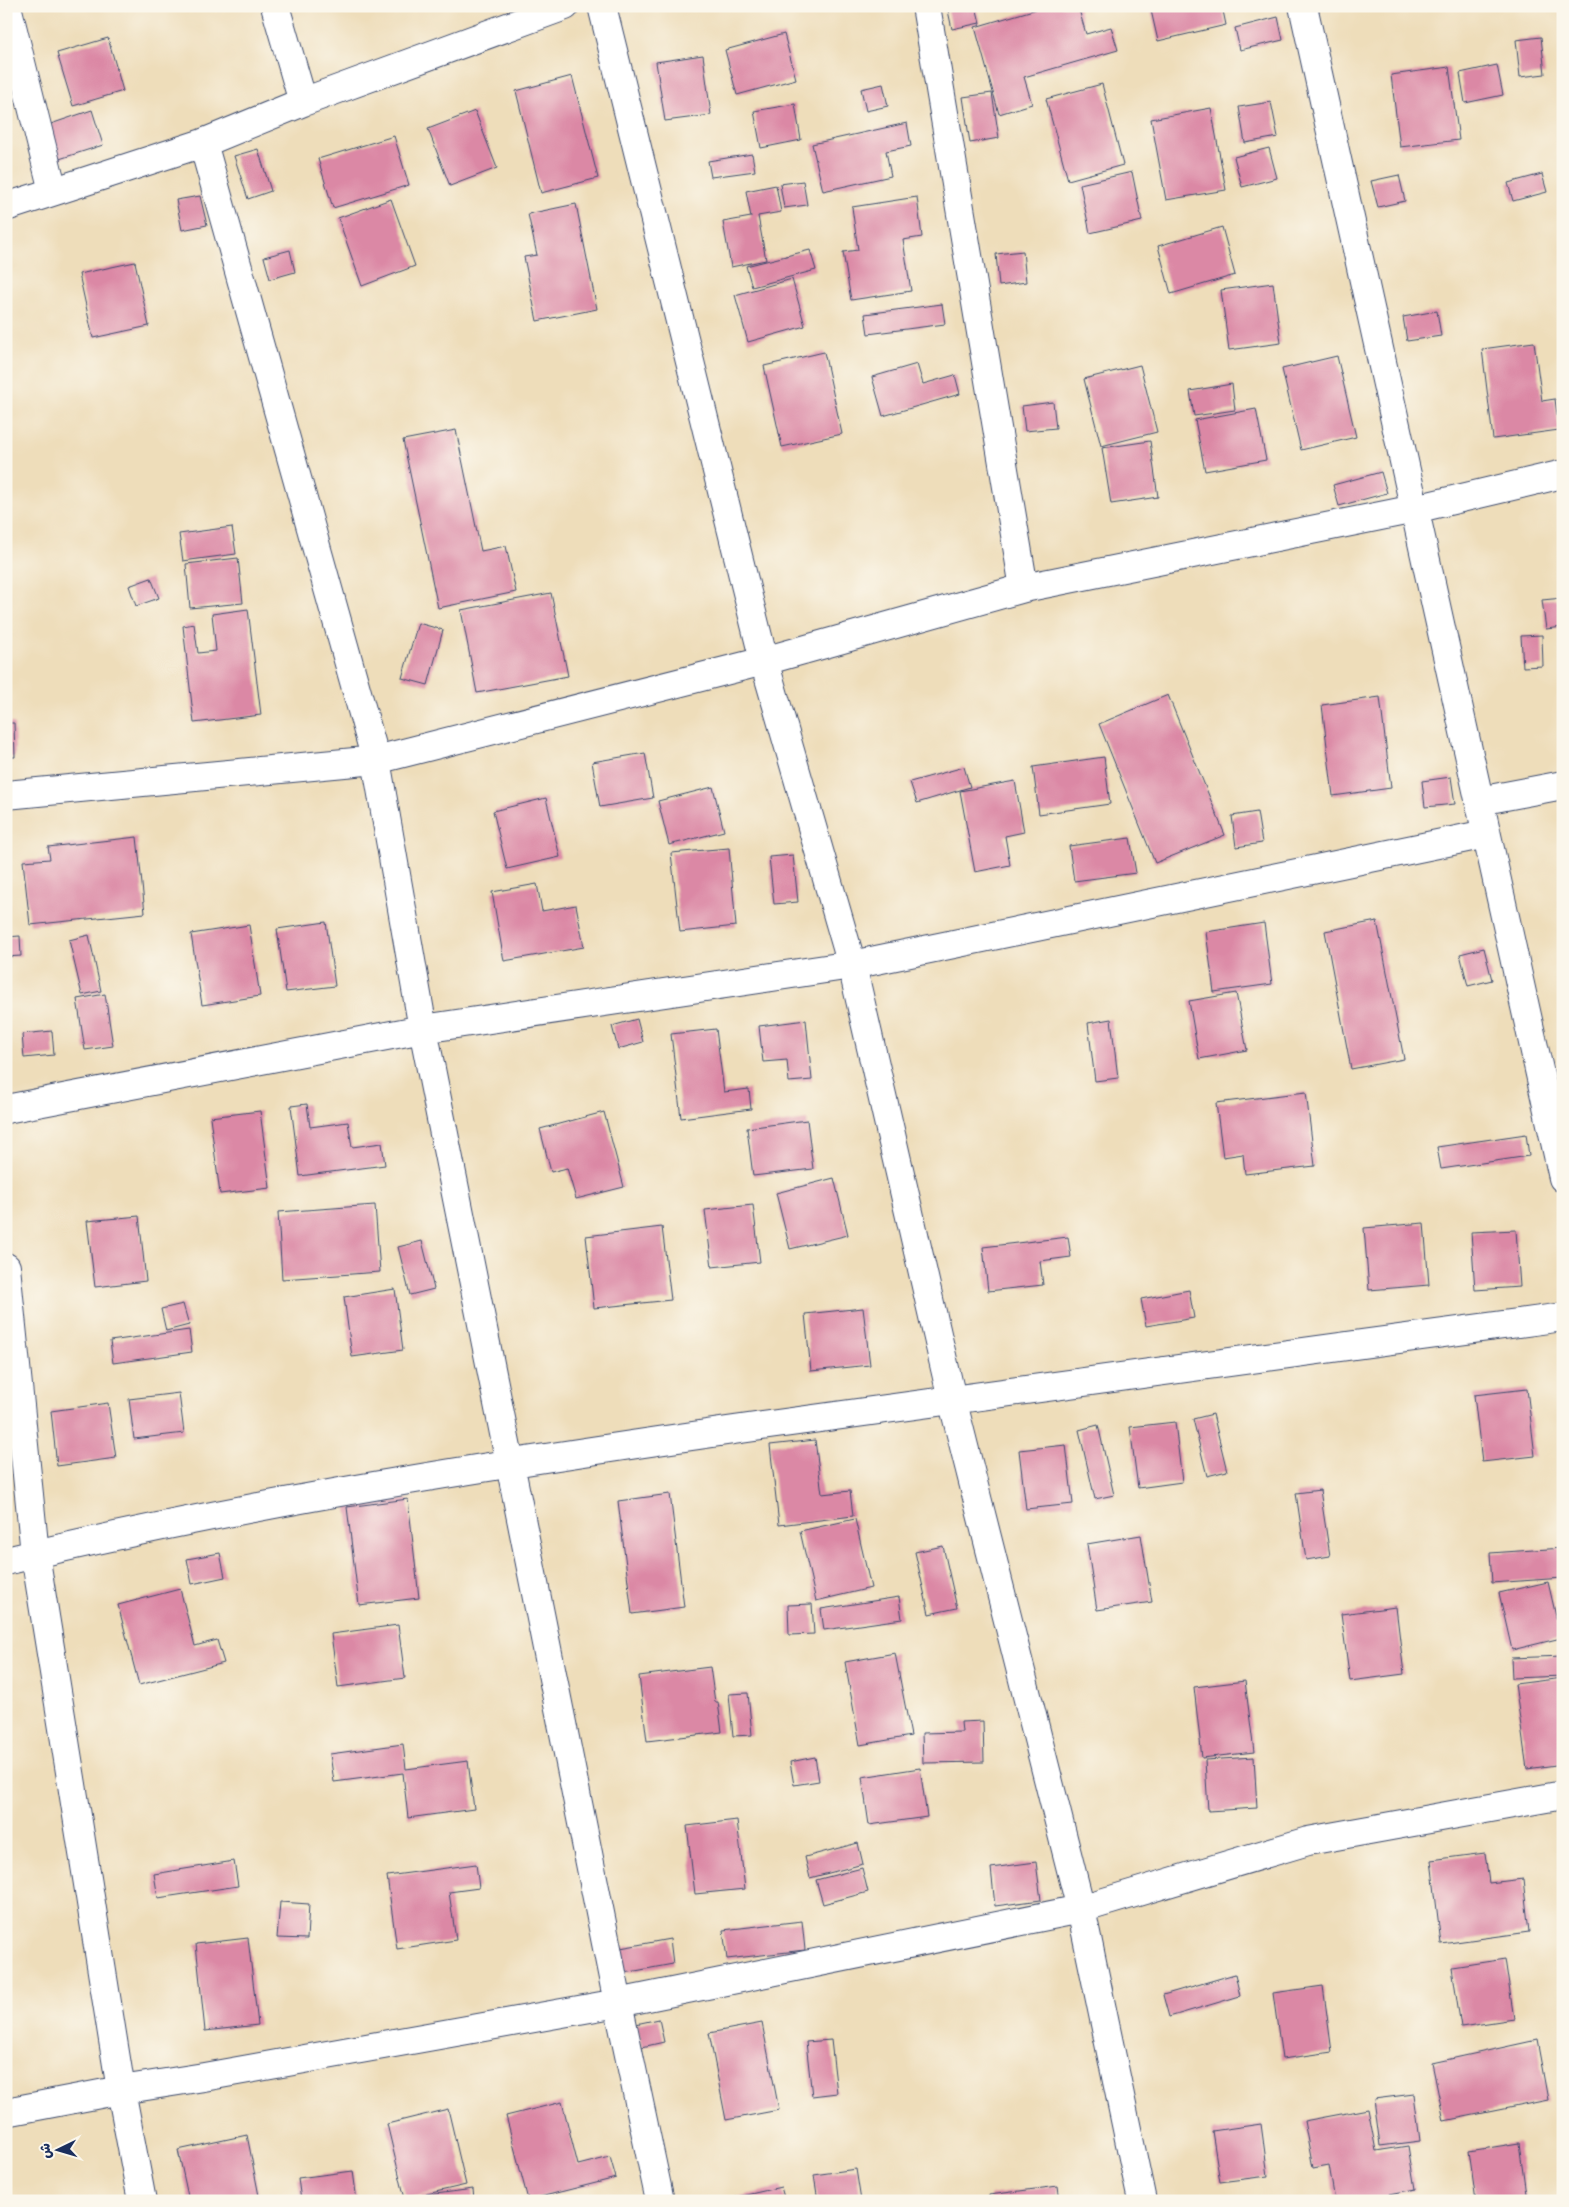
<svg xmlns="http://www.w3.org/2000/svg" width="1569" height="2207" font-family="Caveat,'Playpen Sans Arabic',sans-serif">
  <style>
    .building { fill: #db88a5 }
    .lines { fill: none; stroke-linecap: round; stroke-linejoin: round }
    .street-casing { stroke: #3b496c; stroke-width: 30 }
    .street { stroke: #fff; stroke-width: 28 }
  </style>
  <rect width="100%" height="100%" fill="#fbf7ec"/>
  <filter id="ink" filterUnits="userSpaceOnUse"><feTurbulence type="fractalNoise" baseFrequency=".02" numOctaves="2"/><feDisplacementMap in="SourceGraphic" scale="10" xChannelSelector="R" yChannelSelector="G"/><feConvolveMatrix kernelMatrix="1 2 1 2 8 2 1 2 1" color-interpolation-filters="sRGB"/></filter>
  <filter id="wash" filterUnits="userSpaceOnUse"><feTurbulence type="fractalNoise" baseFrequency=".0096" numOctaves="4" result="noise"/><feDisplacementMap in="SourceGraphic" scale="20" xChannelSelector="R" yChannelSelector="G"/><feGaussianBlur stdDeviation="1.12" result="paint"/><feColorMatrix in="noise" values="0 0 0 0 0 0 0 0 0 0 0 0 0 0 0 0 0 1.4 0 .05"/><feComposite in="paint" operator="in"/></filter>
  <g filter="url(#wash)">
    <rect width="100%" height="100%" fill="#eeddba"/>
    <g id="blocks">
      <!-- building -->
      <path class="building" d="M947 6H976L980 23 952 29Z
        M1047 6H1078L1086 34 1111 27 1118 50 1024 77 1032 104 999 114 975 27Z
        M1150 6H1222L1226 25 1158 41Z
        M1278 17 1283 40 1240 50 1235 28Z
        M784 34 796 79 737 95 725 50Z
        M1541 37 1545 74 1520 77 1516 40Z
        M108 38 123 91 73 106 57 53Z
        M703 55 711 115 665 121 656 62Z
        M1497 65 1503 95 1465 103 1460 73Z
        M1449 67 1459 140 1400 147 1391 75Z
        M572 76 598 178 541 193 516 91Z
        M883 84 888 106 866 111 861 89Z
        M1102 84 1123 165 1068 180 1046 99Z
        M992 93 999 138 970 143 963 97Z
        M1271 102 1278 137 1245 143 1239 107Z
        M795 104 801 140 761 148 754 111Z
        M1211 108 1226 190 1166 200 1151 119Z
        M92 110 103 145 50 162 39 128Z
        M475 111 497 168 450 186 428 129Z
        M907 123 911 146 886 151 891 176 823 191 812 144Z
        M394 136 409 185 333 208 318 159Z
        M1269 148 1277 178 1242 187 1234 157Z
        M258 149 271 191 248 199 234 156Z
        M752 154 755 171 711 177 708 161Z
        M1132 172 1142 221 1090 233 1080 184Z
        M1542 174 1547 192 1513 201 1508 183Z
        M1399 175 1405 201 1378 207 1371 181Z
        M803 181 807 205 784 208 780 184Z
        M776 185 781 212 758 216 766 260 731 267 723 222 751 217 746 191Z
        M200 196 207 225 182 230 176 200Z
        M917 197 922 237 903 240 911 291 851 300 843 252 858 250 852 207Z
        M391 199 415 266 362 286 338 218Z
        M576 204 597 309 537 321 524 257 537 255 528 214Z
        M1222 227 1235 275 1171 294 1158 246Z
        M290 250 295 272 270 279 264 257Z
        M810 250 816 270 752 287 746 266Z
        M1023 251 1026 282 999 286 996 254Z
        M135 262 149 326 93 338 79 274Z
        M792 279 805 326 748 342 735 295Z
        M1273 283 1281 343 1229 350 1221 290Z
        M942 304 945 324 868 334 865 314Z
        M1437 311 1441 336 1407 341 1403 317Z
        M1534 342 1542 401 1555 399 1559 430 1493 439 1482 349Z
        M824 352 842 434 782 447 764 366Z
        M1337 356 1356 437 1301 450 1282 369Z
        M917 364 923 384 955 375 960 394 883 416 872 377Z
        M1140 365 1157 432 1101 446 1084 379Z
        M1232 384 1235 410 1194 416 1190 391Z
        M1053 402 1056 428 1025 431 1022 406Z
        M1256 409 1266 460 1205 471 1195 420Z
        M456 430 481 551 506 546 516 592 438 608 403 440Z
        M1150 441 1158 497 1111 504 1102 448Z
        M1381 472 1387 493 1339 506 1333 485Z
        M232 527 236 554 183 561 179 534Z
        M238 558 243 603 190 608 186 564Z
        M151 578 159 598 136 606 129 586Z
        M551 593 568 676 477 693 461 610Z
        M1563 598V627L1546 629 1542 600Z
        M248 609 261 715 194 723 183 626 194 624 198 653 216 651 212 614Z
        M418 623 443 630 428 685 402 678Z
        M1542 635 1543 666 1523 667 1521 636Z
        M1168 695 1225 835 1155 863 1099 724Z
        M1380 697 1391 788 1333 796 1322 705Z
        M6 723H14L15 757H6Z
        M645 753 653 798 600 807 592 762Z
        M1104 757 1110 804 1039 814 1033 767Z
        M964 767 970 787 917 803 910 782Z
        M1451 777 1455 804 1425 807 1422 781Z
        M1015 781 1024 832 1005 836 1010 865 975 872 960 791Z
        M713 787 724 831 669 845 658 801Z
        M546 798 560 857 507 869 493 811Z
        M1257 812 1262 843 1236 847 1232 816Z
        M137 837 145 913 30 925 23 861 50 859 48 847Z
        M1130 838 1136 873 1074 881 1069 846Z
        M729 848 736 926 680 932 671 853Z
        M793 855 798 902 774 904 769 857Z
        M537 884 542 911 576 905 584 947 504 961 492 892Z
        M1377 921 1404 1059 1351 1069 1325 931Z
        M326 922 335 986 286 992 277 929Z
        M1264 923 1272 984 1214 992 1206 932Z
        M249 925 260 996 202 1005 191 934Z
        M89 935 101 991 82 995 69 940Z
        M20 936 21 956 6 957V937Z
        M1484 948 1492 980 1468 986 1460 954Z
        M1236 993 1247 1050 1199 1059 1189 1001Z
        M105 994 113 1046 85 1050 77 999Z
        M637 1019 643 1042 618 1049 612 1026Z
        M1111 1019 1118 1078 1095 1081 1088 1023Z
        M806 1020 812 1080 789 1082 787 1060 763 1062 759 1026Z
        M716 1029 724 1092 749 1089 751 1109 681 1118 671 1034Z
        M52 1031 54 1055 24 1058 22 1034Z
        M1306 1092 1315 1166 1245 1174 1243 1154 1223 1157 1216 1103Z
        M307 1104 310 1127 348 1122 352 1147 382 1143 385 1165 300 1176 291 1106Z
        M260 1111 270 1188 220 1194 210 1117Z
        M604 1112 624 1187 576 1199 567 1168 551 1172 540 1129Z
        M807 1120 813 1169 753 1176 747 1128Z
        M1526 1134 1529 1156 1441 1169 1437 1147Z
        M834 1178 848 1235 790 1249 776 1193Z
        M375 1205 380 1272 282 1279 278 1212Z
        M753 1205 760 1262 712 1267 705 1210Z
        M139 1216 146 1281 95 1287 87 1221Z
        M1424 1223 1429 1285 1369 1290 1364 1228Z
        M662 1227 671 1300 594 1308 586 1236Z
        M1516 1230 1520 1287 1475 1290 1471 1232Z
        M1068 1237 1071 1257 1040 1261 1043 1285 988 1291 983 1247Z
        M422 1241 434 1289 410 1295 398 1247Z
        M395 1289 403 1350 352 1357 344 1297Z
        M1189 1290 1194 1318 1146 1326 1141 1299Z
        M183 1304 189 1325 166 1331 161 1309Z
        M863 1308 870 1365 811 1371 805 1314Z
        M189 1330 192 1352 113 1363 110 1341Z
        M1527 1389 1535 1456 1482 1462 1474 1395Z
        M179 1393 184 1433 134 1439 129 1399Z
        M108 1403 116 1458 57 1466 51 1411Z
        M1213 1414 1227 1471 1207 1476 1193 1419Z
        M1175 1422 1182 1482 1138 1488 1130 1427Z
        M1098 1425 1114 1495 1095 1499 1079 1430Z
        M815 1440 822 1494 850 1491 853 1516 779 1525 770 1445Z
        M1066 1445 1073 1504 1026 1509 1019 1450Z
        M1320 1490 1330 1556 1306 1560 1296 1493Z
        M670 1494 684 1607 632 1614 618 1501Z
        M408 1499 419 1598 359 1605 347 1507Z
        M855 1519 871 1588 816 1601 800 1531Z
        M1141 1535 1152 1602 1097 1610 1087 1544Z
        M943 1546 957 1608 929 1614 915 1552Z
        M1563 1548V1578L1492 1583 1490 1553Z
        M220 1553 225 1577 192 1584 187 1559Z
        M1548 1582 1561 1638 1512 1650 1499 1593Z
        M180 1589 195 1646 217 1640 224 1663 139 1685 118 1605Z
        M899 1597 902 1619 824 1630 821 1609Z
        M812 1604 814 1634 789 1635 788 1605Z
        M1396 1607 1404 1674 1350 1681 1341 1614Z
        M398 1625 405 1678 338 1687 331 1634Z
        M895 1653 911 1736 860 1745 845 1662Z
        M1563 1656V1676L1512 1678 1511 1658Z
        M710 1667 715 1702H718L722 1732 647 1741 639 1676Z
        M1563 1678V1764L1527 1769 1515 1684Z
        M1245 1681 1254 1752 1202 1758 1194 1687Z
        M748 1693 752 1735 733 1736 729 1694Z
        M983 1721 984 1762 923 1763 922 1733 962 1732 961 1722Z
        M403 1744 406 1769 468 1761 474 1809 408 1818 403 1773 334 1782 330 1754Z
        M815 1757 819 1781 794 1785 790 1762Z
        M1254 1757 1257 1808 1208 1811 1205 1760Z
        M920 1768 927 1817 869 1825 862 1777Z
        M737 1820 745 1889 695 1894 687 1826Z
        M858 1843 863 1864 810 1878 805 1857Z
        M1485 1853 1489 1883 1523 1879 1529 1932 1441 1944 1431 1860Z
        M234 1861 238 1886 158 1898 154 1874Z
        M1036 1862 1041 1900 995 1906 991 1868Z
        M476 1864 479 1888 449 1892 456 1940 397 1949 387 1876Z
        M862 1868 868 1892 823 1904 816 1880Z
        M280 1902 309 1904 307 1939 277 1938Z
        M802 1921 805 1950 727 1959 723 1930Z
        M248 1938 258 2025 205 2031 196 1944Z
        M670 1939 673 1964 619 1974 615 1949Z
        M1505 1959 1514 2019 1461 2027 1452 1967Z
        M1235 1974 1240 1996 1169 2017 1163 1995Z
        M1323 1986 1332 2052 1282 2059 1273 1993Z
        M659 2019 664 2042 642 2047 636 2024Z
        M762 2023 779 2110 726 2120 709 2033Z
        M831 2040 837 2093 812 2096 806 2042Z
        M1537 2040 1548 2100 1444 2121 1432 2063Z
        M1414 2094 1420 2141 1380 2146 1374 2099Z
        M562 2102 578 2165 610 2157 616 2178 528 2200 506 2116Z
        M448 2109 466 2185 405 2199 387 2124Z
        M1368 2109 1376 2151 1408 2146 1415 2189 1390 2194 1391 2201H1335L1329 2165 1313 2168 1304 2121Z
        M1261 2124 1268 2176 1220 2182 1212 2131Z
        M247 2135 260 2201H189L178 2150Z
        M1519 2143 1527 2201H1476L1469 2151Z
        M856 2169 861 2201H818L814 2175Z
        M353 2171 357 2201H301L298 2178Z
        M1058 2186 1060 2201H989V2195Z
        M781 2187 785 2201H734L733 2198Z
        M473 2189 474 2201H422L421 2196Z"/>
    </g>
  </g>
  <g filter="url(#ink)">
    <use href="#blocks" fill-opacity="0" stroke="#3b496c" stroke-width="1"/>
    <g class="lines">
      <defs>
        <path id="street" d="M7 6 53 191
          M275 6 303 102
          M602 6 764 661 852 965 952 1399 1081 1909 1142 2201
          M926 6 1024 588
          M1303 6 1563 1178
          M203 143 376 760 423 1029 618 2003 660 2201
          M6 207 203 143 303 102 565 6
          M6 795 376 760 764 661 1024 588 1415 509 1563 474
          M1479 801 1563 785
          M6 1109 423 1029 852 965 1486 834
          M6 1267 35 1554 121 2090 142 2201
          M6 1561C256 1501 508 1462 762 1426 1029 1388 1296 1353 1563 1317
          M6 2112 121 2090 204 2077 618 2003 1081 1909 1308 1841 1563 1795"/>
      </defs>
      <!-- street casing -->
      <use href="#street" class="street-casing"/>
      <!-- street -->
      <use href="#street" class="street"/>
    </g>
  </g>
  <!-- margin -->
  <rect width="1569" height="2207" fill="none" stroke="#fbf7ec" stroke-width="25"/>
  <!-- north arrow -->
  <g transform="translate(58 2150) rotate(265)" stroke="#fbf7ec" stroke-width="4" paint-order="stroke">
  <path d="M0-4L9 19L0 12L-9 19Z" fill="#1b2f5e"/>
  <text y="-8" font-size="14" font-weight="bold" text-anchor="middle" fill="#1b2f5e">ش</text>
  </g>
</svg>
